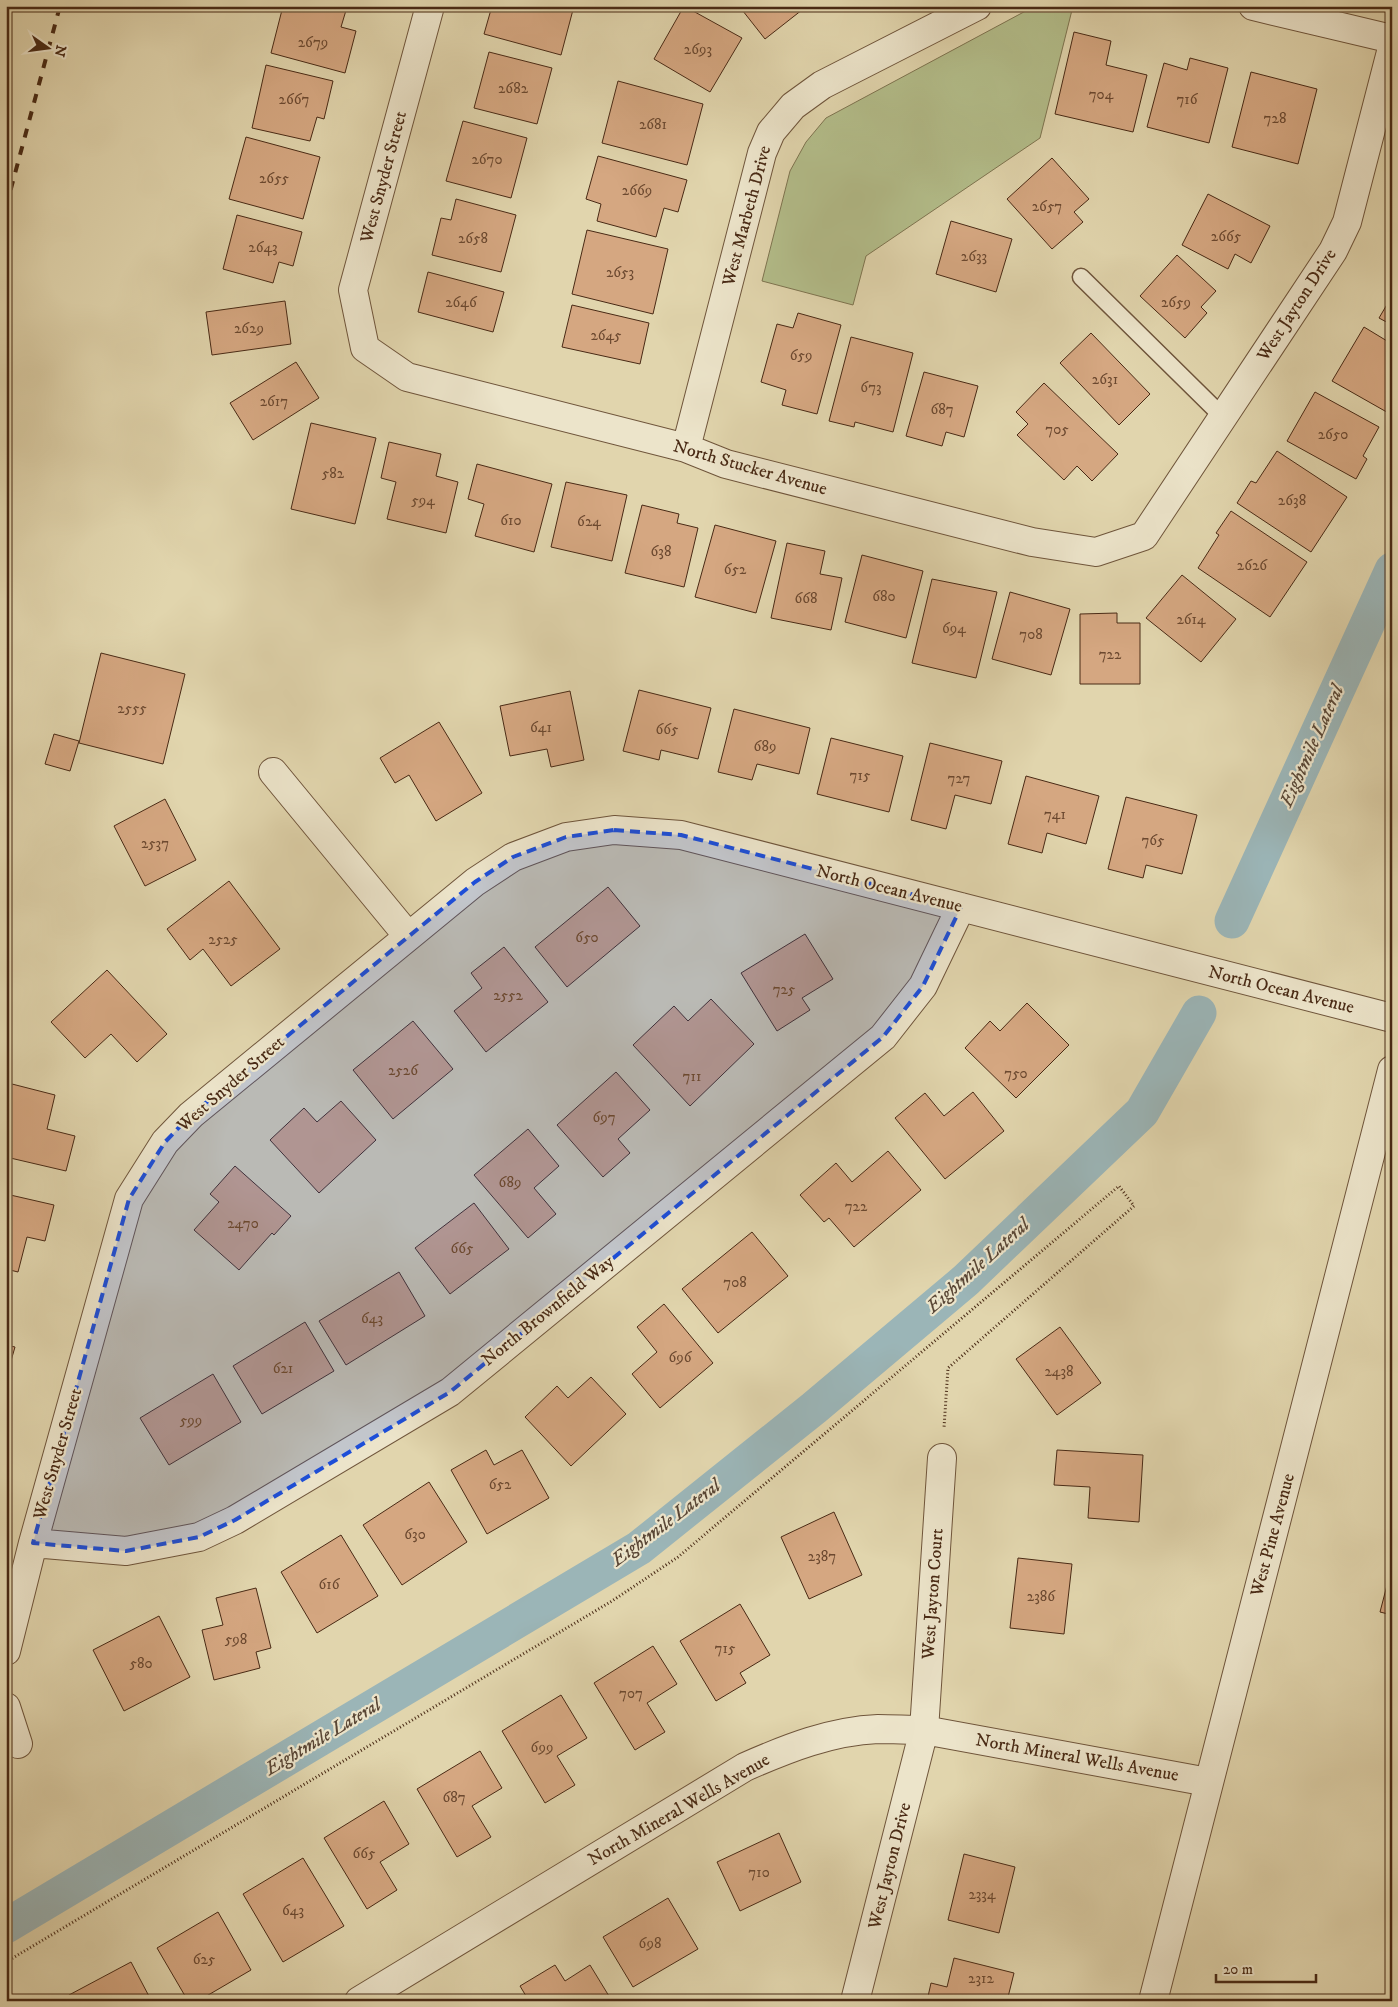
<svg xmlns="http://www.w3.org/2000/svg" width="1398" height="2007" font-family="'IM FELL DW Pica',serif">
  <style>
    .green { fill: #b3bd8a; stroke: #7e7450 }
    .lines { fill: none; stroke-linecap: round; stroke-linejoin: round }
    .canal { stroke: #9bb5b7; stroke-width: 35 }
    .building { fill: #d5a781; stroke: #492a15 }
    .service-casing { stroke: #6f553b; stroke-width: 19 }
    .minor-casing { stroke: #6f553b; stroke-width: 30 }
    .tertiary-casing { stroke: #6f553b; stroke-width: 30 }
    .path { stroke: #492a15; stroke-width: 3; stroke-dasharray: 1 2.5; stroke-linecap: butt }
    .service { stroke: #ece4ca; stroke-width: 16 }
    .minor { stroke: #ece4ca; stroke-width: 28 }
    .tertiary { stroke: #ece4ca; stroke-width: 28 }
    .rail { stroke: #492a15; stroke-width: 4; stroke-dasharray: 9 9; stroke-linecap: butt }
    .marked { fill: #1d4ed8; fill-opacity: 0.2; stroke: #1d4ed8; stroke-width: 4; stroke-dasharray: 10 6; stroke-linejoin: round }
    .labels { text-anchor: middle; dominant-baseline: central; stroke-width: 4.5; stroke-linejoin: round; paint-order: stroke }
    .number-label { font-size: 15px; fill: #6c4930 }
    .street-label { font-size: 18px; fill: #492a15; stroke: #ece4ca }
    .water-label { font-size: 19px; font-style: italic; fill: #594635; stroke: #ece4ca }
  </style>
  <rect width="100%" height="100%" fill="#e1d5ad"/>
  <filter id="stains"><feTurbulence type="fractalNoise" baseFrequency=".004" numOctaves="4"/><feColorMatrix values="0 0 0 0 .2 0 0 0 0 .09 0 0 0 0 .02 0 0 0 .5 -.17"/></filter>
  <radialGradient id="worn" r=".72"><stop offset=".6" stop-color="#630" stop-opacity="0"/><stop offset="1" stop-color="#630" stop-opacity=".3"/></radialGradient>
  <!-- green -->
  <path class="green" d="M1035 6H1073L1040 138 866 256 853 305 762 281 790 171 806 142 826 118Z"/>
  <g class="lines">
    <!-- canal -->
    <path class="canal" d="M1232 921 1392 570
      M6 1926 639 1548 814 1408 966 1280 1142 1112 1199 1013"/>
  </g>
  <!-- building -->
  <path class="building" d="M283 6 347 7 341 27 356 31 345 73 271 53Z
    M492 6H574L561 55 484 34Z
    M684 6 742 38 710 92 654 59Z
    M739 6H807L765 39Z
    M1074 32 1111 41 1106 65 1147 75 1133 132 1055 114Z
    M489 52 552 68 537 124 474 108Z
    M1190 58 1228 68 1209 143 1147 127 1164 63 1187 70Z
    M266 65 333 81 324 119 317 117 310 141 252 128Z
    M1251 72 1317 89 1298 164 1232 147Z
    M618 81 703 104 687 165 602 143Z
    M463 121 527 138 511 198 446 181Z
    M246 137 320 157 303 219 229 199Z
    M598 156 687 180 678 212 664 208 656 237 597 221 601 204 586 199Z
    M1052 158 1089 199 1074 212 1083 222 1052 249 1007 199Z
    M1208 194 1270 226 1251 263 1235 254 1228 269 1182 245Z
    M456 199 516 215 501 272 432 255 441 218 451 220Z
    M237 215 302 232 293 266 279 262 273 283 223 269Z
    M951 221 1012 239 996 292 936 274Z
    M587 230 668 249 653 314 572 294Z
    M1177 255 1216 291 1201 307 1207 313 1185 338 1140 296Z
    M428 272 504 292 493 332 418 312Z
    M1392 296V325L1379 318Z
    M285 301 291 344 212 355 206 312Z
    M572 305 649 323 640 364 562 347Z
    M798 313 841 325 817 414 782 405 786 390 761 382 777 324 793 328Z
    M1364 327 1392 344V415L1332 381Z
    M1091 333 1150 394 1119 425 1060 363Z
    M851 337 913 353 893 432 855 422 854 427 829 421Z
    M296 362 319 398 253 440 230 403Z
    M924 372 978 386 964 437 946 432 942 446 906 436Z
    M1044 383 1118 454 1092 481 1077 466 1064 480 1017 435 1028 424 1016 412Z
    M1315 392 1379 427 1363 456 1367 459 1356 479 1287 441Z
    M311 423 376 438 355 524 291 509Z
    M389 442 441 454 436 476 458 482 446 533 387 519 396 482 381 478Z
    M1277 451 1347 497 1311 552 1237 503 1251 481 1256 483Z
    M477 464 552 484 534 552 475 536 484 504 468 499Z
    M566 482 627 495 612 561 551 547Z
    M642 505 679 514 677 523 698 528 684 587 625 573Z
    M1231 511 1307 562 1270 617 1198 568 1219 535 1216 533Z
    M715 525 776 541 756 613 695 597Z
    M787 543 825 551 820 574 842 578 831 630 771 618Z
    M862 555 923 571 906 638 845 622Z
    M1182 575 1236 619 1201 662 1146 618Z
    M932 579 997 592 976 678 912 663Z
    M1010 592 1070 609 1051 675 992 659Z
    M1117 613V623H1140V684H1080V614Z
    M101 653 185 674 163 764 79 743Z
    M639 690 711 708 698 759 661 750 659 760 623 751Z
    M570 691 584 760 551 767 547 749 510 756 500 706Z
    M734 709 810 728 799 774 757 764 752 780 718 772Z
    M439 722 482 793 436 821 409 775 395 783 380 758Z
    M54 734 79 741 70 771 45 764Z
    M831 738 903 756 889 812 817 794Z
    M930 743 1002 761 991 804 955 795 946 829 911 820Z
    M1026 776 1099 796 1086 844 1047 833 1042 853 1008 844Z
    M1126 797 1197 815 1182 874 1146 865 1143 878 1108 869Z
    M165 799 196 860 145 886 114 826Z
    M229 881 280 949 231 986 203 949 190 960 167 929Z
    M608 887 640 926 567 987 535 947Z
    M805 934 833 979 802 998 810 1010 777 1031 741 973Z
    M504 947 548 1002 486 1052 454 1011 482 988 471 973Z
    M107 970 167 1034 137 1062 111 1034 85 1058 51 1022Z
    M711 999 754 1044 690 1106 633 1045 674 1006 688 1021Z
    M1027 1003 1069 1045 1016 1098 965 1048 990 1021 1000 1031Z
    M413 1021 453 1069 393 1119 353 1070Z
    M616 1072 650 1110 618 1139 630 1153 603 1177 557 1125Z
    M12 1084 55 1095 47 1129 75 1136 66 1171 6 1157V1107Z
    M973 1092 1004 1131 945 1179 895 1118 925 1093 944 1116Z
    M341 1101 376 1140 319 1193 270 1140 304 1108 317 1122Z
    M528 1129 559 1166 534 1188 556 1214 528 1238 474 1175Z
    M888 1151 921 1190 854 1247 829 1218 824 1222 800 1195 836 1163 852 1182Z
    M235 1166 291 1216 274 1235 272 1233 239 1270 194 1230 219 1202 210 1194Z
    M6 1194 54 1205 45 1241 27 1237 18 1272 6 1269Z
    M474 1203 509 1249 450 1294 415 1248Z
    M752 1232 788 1276 718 1333 682 1289Z
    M399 1272 425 1316 346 1365 319 1321Z
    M664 1304 713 1363 660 1408 632 1374 657 1352 637 1327Z
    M305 1322 334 1371 262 1414 233 1366Z
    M1060 1327 1101 1383 1057 1415 1016 1359Z
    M6 1345 15 1347 6 1378Z
    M213 1374 241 1422 169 1465 140 1418Z
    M591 1377 626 1414 571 1466 525 1417 557 1386 568 1398Z
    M486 1450 494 1465 522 1450 549 1498 487 1534 451 1470Z
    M1057 1450 1143 1455 1139 1522 1088 1518 1090 1487 1054 1485Z
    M429 1482 467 1542 402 1585 363 1525Z
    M834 1512 862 1575 809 1599 781 1537Z
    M341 1535 378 1596 317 1633 281 1572Z
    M1018 1558 1072 1564 1064 1634 1010 1628Z
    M1392 1566V1615L1380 1612Z
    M256 1588 271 1648 256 1652 260 1668 214 1680 202 1630 223 1625 216 1598Z
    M740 1604 770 1655 740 1673 746 1683 716 1701 680 1641Z
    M159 1616 190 1677 124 1711 93 1650Z
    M653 1646 677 1684 647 1703 665 1732 635 1750 594 1683Z
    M561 1695 587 1738 557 1756 575 1785 545 1803 502 1731Z
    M480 1751 502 1788 472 1806 491 1837 457 1857 417 1789Z
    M384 1801 409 1844 380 1862 397 1890 367 1909 324 1838Z
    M779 1833 801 1882 740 1911 717 1862Z
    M964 1854 1015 1867 999 1933 948 1920Z
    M303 1858 344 1926 283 1962 243 1894Z
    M668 1898 698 1949 633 1987 603 1937Z
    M218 1912 251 1970 198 2001H188L157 1948Z
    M954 1958 1014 1973 1007 2001H927L931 1983 947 1987Z
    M131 1962 151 2000 72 2001 69 1995Z
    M555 1965 565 1981 590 1965 612 2001H529L520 1986Z"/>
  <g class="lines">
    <defs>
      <path id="service" d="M1081 277 1223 417"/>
      <path id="minor" d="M430 6 353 290 365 348 407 377 686 448 726 464 1032 542 1096 552 1144 536 1333 251 1347 222 1392 48
        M1253 6 1392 39
        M686 448 762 153 771 132 793 106 822 85 977 6
        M273 772 408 936
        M33 1543 126 1551 199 1537 235 1520 450 1392 883 1037 923 986 961 907
        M6 1651 33 1543 129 1199 165 1142 191 1115 475 882 513 857 566 837 614 830 681 835 1392 1018
        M6 1707 18 1744
        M359 2001 745 1767C788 1748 831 1731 878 1729 893 1729 909 1730 924 1730L1208 1782
        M855 2001 924 1730 942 1458"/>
      <path id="tertiary" d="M1153 2001 1392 1070"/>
    </defs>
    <!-- service casing -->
    <use href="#service" class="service-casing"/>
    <!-- minor casing -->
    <use href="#minor" class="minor-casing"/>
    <!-- tertiary casing -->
    <use href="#tertiary" class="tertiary-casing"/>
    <!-- path -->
    <path class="path" d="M6 1962 612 1601 678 1557 1119 1186 1134 1206 948 1368 944 1428"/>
    <!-- service -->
    <use href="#service" class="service"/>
    <!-- minor -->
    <use href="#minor" class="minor"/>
    <!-- tertiary -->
    <use href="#tertiary" class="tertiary"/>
    <!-- rail -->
    <path class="rail" d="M6 207 60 6"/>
  </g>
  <!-- marked area -->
  <path class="marked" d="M614 830 681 835 961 907 923 986 883 1037 450 1392 235 1520 199 1537 126 1551 33 1543 129 1199 165 1142 191 1115 475 882 513 857 566 837Z"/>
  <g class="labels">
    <!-- number labels -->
    <g class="number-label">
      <text x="313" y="42">2679</text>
      <text x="698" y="49">2693</text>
      <text x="513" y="88">2682</text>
      <text x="1101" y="94">704</text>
      <text x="294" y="99">2667</text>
      <text x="1187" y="99">716</text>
      <text x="1275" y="118">728</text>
      <text x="653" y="124">2681</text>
      <text x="487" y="159">2670</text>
      <text x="274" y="178">2655</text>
      <text x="637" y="190">2669</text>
      <text x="1047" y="206">2657</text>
      <text x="1226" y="236">2665</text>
      <text x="473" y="238">2658</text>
      <text x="263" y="247">2643</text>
      <text x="974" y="256">2633</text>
      <text x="620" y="272">2653</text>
      <text x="461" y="302">2646</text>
      <text x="1176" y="302">2659</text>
      <text x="249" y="328">2629</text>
      <text x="606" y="335">2645</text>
      <text x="801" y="355">659</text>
      <text x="1105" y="379">2631</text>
      <text x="871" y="387">673</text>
      <text x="274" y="401">2617</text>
      <text x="942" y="409">687</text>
      <text x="1057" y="429">705</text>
      <text x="1333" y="434">2650</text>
      <text x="333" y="473">582</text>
      <text x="423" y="500">594</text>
      <text x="1292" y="500">2638</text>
      <text x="511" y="520">610</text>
      <text x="589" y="521">624</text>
      <text x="661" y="551">638</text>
      <text x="1252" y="565">2626</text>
      <text x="735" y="569">652</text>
      <text x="884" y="596">680</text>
      <text x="806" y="598">668</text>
      <text x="1191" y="619">2614</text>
      <text x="954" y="628">694</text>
      <text x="1031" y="634">708</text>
      <text x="1110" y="654">722</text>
      <text x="132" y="708">2555</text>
      <text x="541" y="727">641</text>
      <text x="667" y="729">665</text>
      <text x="765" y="746">689</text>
      <text x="860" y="775">715</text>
      <text x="959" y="778">727</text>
      <text x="1055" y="814">741</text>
      <text x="1153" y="840">765</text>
      <text x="155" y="843">2537</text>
      <text x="587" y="937">650</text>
      <text x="223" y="939">2525</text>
      <text x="784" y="989">725</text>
      <text x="508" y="995">2552</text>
      <text x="403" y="1070">2526</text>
      <text x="1016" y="1073">750</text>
      <text x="692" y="1076">711</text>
      <text x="604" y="1117">697</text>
      <text x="510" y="1182">689</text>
      <text x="856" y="1206">722</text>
      <text x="243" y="1223">2470</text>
      <text x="462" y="1248">665</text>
      <text x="735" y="1282">708</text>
      <text x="372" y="1318">643</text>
      <text x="680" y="1357">696</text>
      <text x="283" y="1368">621</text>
      <text x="1059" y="1371">2438</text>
      <text x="191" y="1420">599</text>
      <text x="500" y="1484">652</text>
      <text x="415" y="1534">630</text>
      <text x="822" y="1556">2387</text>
      <text x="329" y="1584">616</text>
      <text x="1041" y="1596">2386</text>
      <text x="236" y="1639">598</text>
      <text x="725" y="1648">715</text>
      <text x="141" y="1663">580</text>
      <text x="631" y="1693">707</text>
      <text x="542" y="1747">699</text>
      <text x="454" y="1797">687</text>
      <text x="364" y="1853">665</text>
      <text x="759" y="1872">710</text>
      <text x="982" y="1894">2334</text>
      <text x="293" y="1910">643</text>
      <text x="650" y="1943">698</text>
      <text x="204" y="1959">625</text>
      <text x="981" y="1978">2312</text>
    </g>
    <!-- street labels -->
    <g class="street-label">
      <text transform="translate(384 177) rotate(-75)">West Snyder Street</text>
      <text transform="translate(747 216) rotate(-75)">West Marbeth Drive</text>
      <text transform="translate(1297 305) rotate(-57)">West Jayton Drive</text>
      <text transform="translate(750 468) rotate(16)">North Stucker Avenue</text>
      <text transform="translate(889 889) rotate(14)">North Ocean Avenue</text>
      <text transform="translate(1281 990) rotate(14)">North Ocean Avenue</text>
      <text transform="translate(231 1084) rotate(-41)">West Snyder Street</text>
      <text transform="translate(548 1311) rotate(-39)">North Brownfield Way</text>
      <text transform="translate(58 1454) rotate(-74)">West Snyder Street</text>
      <text transform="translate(1273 1535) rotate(-75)">West Pine Avenue</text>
      <text transform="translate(933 1594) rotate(-86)">West Jayton Court</text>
      <text transform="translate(1077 1758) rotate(10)">North Mineral Wells Avenue</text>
      <text transform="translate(679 1810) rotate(-30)">North Mineral Wells Avenue</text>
      <text transform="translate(890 1866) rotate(-76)">West Jayton Drive</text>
    </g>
    <!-- water labels -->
    <g class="water-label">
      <text transform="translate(1312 746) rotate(-66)">Eightmile Lateral</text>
      <text transform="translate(978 1266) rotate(-42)">Eightmile Lateral</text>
      <text transform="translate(666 1523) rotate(-37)">Eightmile Lateral</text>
      <text transform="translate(323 1737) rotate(-31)">Eightmile Lateral</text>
    </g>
  </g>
  <!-- margin -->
  <rect width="1398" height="2007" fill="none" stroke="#e1d5ad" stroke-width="25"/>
  <rect x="8" y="8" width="1383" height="1992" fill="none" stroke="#492a15" stroke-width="2.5"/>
  <rect x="12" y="12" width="1373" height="1982" fill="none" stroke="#492a15"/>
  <!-- north arrow -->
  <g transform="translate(48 48) rotate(104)" stroke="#ece4ca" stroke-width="4" paint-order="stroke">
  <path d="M0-4L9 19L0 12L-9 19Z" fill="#492a15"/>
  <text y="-8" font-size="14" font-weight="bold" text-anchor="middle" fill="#492a15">N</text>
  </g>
  <!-- scale -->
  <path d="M1216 1974v8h100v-8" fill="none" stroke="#492a15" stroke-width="2.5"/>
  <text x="1223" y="1974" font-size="15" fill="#492a15" stroke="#ece4ca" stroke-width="4" paint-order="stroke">20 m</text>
  <rect width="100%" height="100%" filter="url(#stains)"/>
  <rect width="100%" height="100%" fill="url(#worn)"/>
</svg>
